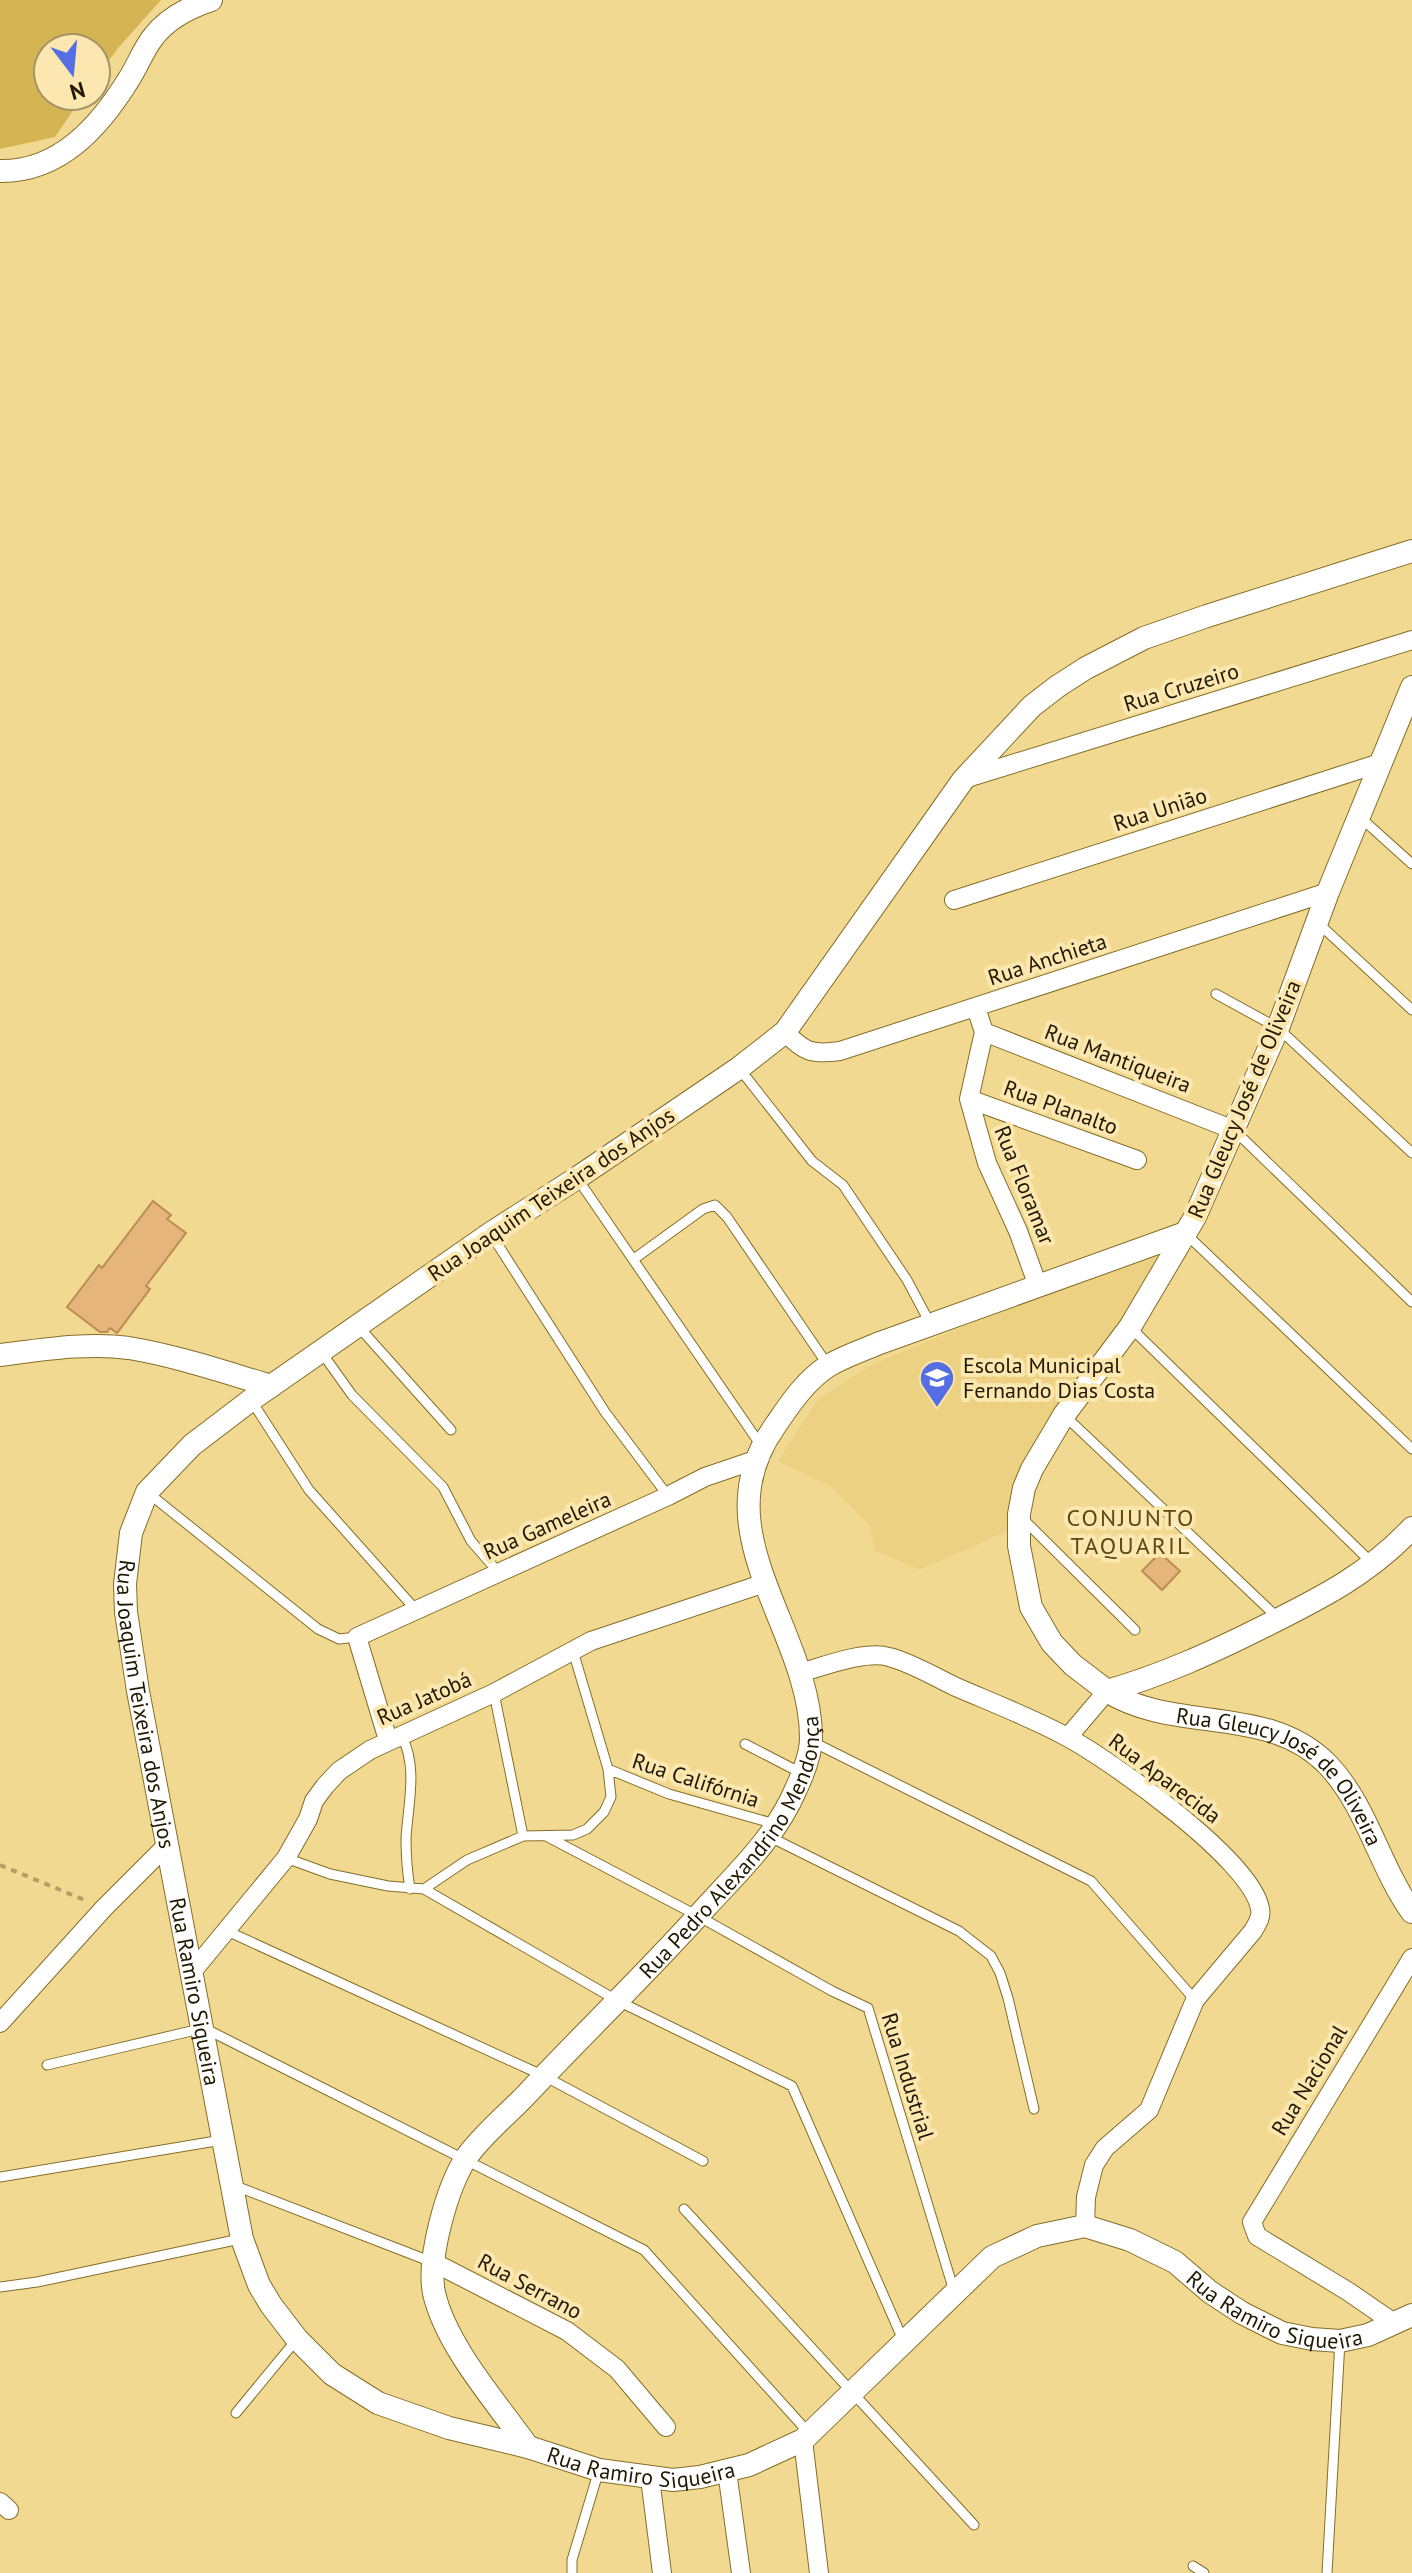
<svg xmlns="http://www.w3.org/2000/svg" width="1412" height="2573" font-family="'PT Sans',sans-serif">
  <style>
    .built { fill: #ecd182 }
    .green { fill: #d5b453 }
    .building { fill: #e6b57b; stroke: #bb8d54; stroke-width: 2 }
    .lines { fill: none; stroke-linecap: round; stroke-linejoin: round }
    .service-casing { stroke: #856e27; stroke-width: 11 }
    .minor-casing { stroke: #856e27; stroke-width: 20 }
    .tertiary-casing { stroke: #856e27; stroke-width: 24 }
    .path { stroke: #b39f66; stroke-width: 4; stroke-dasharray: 6 6; stroke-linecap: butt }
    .service { stroke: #fff; stroke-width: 9 }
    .minor { stroke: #fff; stroke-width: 18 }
    .tertiary { stroke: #fff; stroke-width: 22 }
    .labels { text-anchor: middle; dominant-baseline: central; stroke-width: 8; stroke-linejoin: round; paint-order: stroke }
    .street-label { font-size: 22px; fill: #211800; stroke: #fbe7af }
    .poi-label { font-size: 22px; fill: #211800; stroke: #fbe7af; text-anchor: start }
    .neighbourhood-label { font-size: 24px; letter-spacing: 2px; fill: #5b4a12; stroke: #fbe7af }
  </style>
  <rect width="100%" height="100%" fill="#f2d992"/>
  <!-- built -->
  <path class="built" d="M1156 1248 1163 1265 1055 1420 1015 1528 919 1570 876 1551 869 1525 833 1488 778 1461 818 1399 873 1364Z"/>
  <!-- green -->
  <path class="green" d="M0 0H161L118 48 96 78V48H48V96H83L55 137 0 149Z"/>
  <!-- building -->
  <path class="building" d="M153 1201 171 1215 167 1219 186 1233 146 1286 150 1289 117 1333 110 1328 107 1332H100L67 1307 99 1265 102 1268Z
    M1160 1553 1180 1571 1162 1590 1142 1571Z"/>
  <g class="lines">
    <defs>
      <path id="service" d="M1361 818 1412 864
        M1318 923 1412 1010
        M1216 994 1278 1028 1412 1153
        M739 1068 812 1161 843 1185 907 1280 931 1325
        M1234 1130 1412 1302
        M577 1178 762 1447
        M491 1234 605 1412 668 1496
        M1186 1234 1412 1449
        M634 1259 703 1209 715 1205 727 1217 827 1364
        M358 1326 451 1430
        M1130 1327 1371 1562
        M322 1353 352 1395 443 1487 471 1541 499 1573
        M251 1400 309 1490 416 1610
        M1064 1415 1279 1619
        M147 1492 318 1629 339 1639 357 1637
        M1021 1517 1135 1630
        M573 1651 608 1769
        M494 1693 523 1836
        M402 1737C418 1767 408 1805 406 1838 406 1855 407 1871 410 1889
        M811 1741 1091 1881 1195 2000
        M745 1744 803 1774
        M546 1836 698 1916 832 1991 868 2008 954 2291
        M770 1837 959 1931 991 1956 1000 1973 1008 1998 1034 2109
        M286 1858 330 1874 388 1886 424 1889 467 1860 523 1836 573 1835 587 1829 604 1812 611 1797 608 1769 669 1794 775 1824
        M424 1889 618 2001 792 2086 903 2340
        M227 1931 544 2076 703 2161
        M47 2065 204 2028 644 2250 808 2432
        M0 2177 222 2140
        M233 2185 432 2262
        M684 2209 974 2525
        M0 2287 37 2282 240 2239
        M236 2413 297 2339
        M1193 2566 1204 2573
        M572 2573V2560L599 2470
        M1327 2573 1340 2341"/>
      <path id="minor" d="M964 779 1412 640
        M954 900 1380 763
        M976 1008 984 1032 969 1099 987 1163 1018 1231 1038 1286
        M785 1032C804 1052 812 1055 840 1051L1328 892
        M984 1032 1234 1130
        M969 1099 1137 1160
        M800 1673C824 1666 866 1650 889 1657 912 1663 935 1677 956 1687 993 1703 1032 1718 1067 1737 1110 1760 1253 1861 1260 1909 1262 1917 1257 1924 1253 1931L1195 2000 1149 2110 1105 2148 1094 2165 1086 2197 1085 2226
        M1068 1737 1107 1691
        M388 1740 357 1637 668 1496 705 1477 758 1459
        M192 1972 286 1858 308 1819 314 1801 325 1786 339 1771 370 1750 494 1693 591 1641 765 1583
        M0 2023 104 1908 167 1845
        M433 2262 567 2331 617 2369 666 2427
        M1394 2323 1349 2292 1257 2236 1252 2222 1412 1958
        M803 2440 819 2573
        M727 2471 741 2573
        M650 2478 662 2573
        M0 2502 9 2510"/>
      <g id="tertiary">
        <path d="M0 171C60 172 100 126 129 79 138 65 144 48 154 36 168 18 190 7 211 0"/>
        <path id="s1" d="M1412 551 1207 616 1144 638 1086 668 1058 686 1032 706 963 780 785 1032 739 1068 577 1178 491 1233 251 1400 192 1445 147 1492 131 1533 125 1584 126 1612 138 1691 242 2239 259 2285 271 2305 297 2339 332 2374 378 2403 449 2428 528 2447 599 2470 673 2480 700 2477 749 2465 803 2440 992 2257 1037 2236 1085 2226 1130 2240 1175 2262 1210 2292 1242 2313 1282 2333 1312 2339 1340 2341 1368 2335 1412 2315"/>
        <path d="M1412 687 1328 892 1278 1028 1195 1217 1130 1327 1064 1415 1032 1469 1024 1488 1019 1514V1546L1031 1607 1052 1643 1073 1665 1107 1691C1163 1675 1213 1652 1265 1626 1321 1598 1369 1574 1412 1528"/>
        <path d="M0 1355C41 1350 87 1342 129 1348 177 1356 224 1372 271 1386"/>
        <path id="s2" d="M1107 1691C1175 1734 1268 1703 1328 1765 1367 1806 1379 1866 1412 1912"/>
        <path id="s3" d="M528 2447C497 2403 446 2346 434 2293 427 2258 447 2188 466 2158 481 2136 508 2114 526 2095 586 2031 649 1971 707 1906 741 1869 776 1836 796 1789 803 1774 811 1755 811 1738 811 1629 699 1532 775 1426 790 1404 805 1381 828 1366 843 1357 861 1351 877 1344L1185 1233"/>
      </g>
    </defs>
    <!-- service casing -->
    <use href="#service" class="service-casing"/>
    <!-- minor casing -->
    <use href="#minor" class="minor-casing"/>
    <!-- tertiary casing -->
    <use href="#tertiary" class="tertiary-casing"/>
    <!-- path -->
    <path class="path" d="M0 1865 87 1901"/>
    <!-- service -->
    <use href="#service" class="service"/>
    <!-- minor -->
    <use href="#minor" class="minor"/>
    <!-- tertiary -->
    <use href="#tertiary" class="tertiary"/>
  </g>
  <!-- icons -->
  <defs>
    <symbol id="school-pin" viewBox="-11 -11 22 30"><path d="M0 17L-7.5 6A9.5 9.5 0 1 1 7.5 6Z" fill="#556ee4" stroke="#fbe7af"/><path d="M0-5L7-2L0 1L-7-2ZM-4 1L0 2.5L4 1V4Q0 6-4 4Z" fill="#fff"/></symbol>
  </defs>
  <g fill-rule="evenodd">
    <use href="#school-pin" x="917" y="1358" width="40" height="54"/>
  </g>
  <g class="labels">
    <!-- street labels -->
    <g class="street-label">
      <text transform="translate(1181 687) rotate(-17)">Rua Cruzeiro</text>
      <text transform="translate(1160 809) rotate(-18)">Rua União</text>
      <text transform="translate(1047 959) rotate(-18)">Rua Anchieta</text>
      <text transform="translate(1118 1058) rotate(21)">Rua Mantiqueira</text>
      <text transform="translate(1244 1099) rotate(-67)">Rua Gleucy José de Oliveira</text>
      <text transform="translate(1061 1107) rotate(20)">Rua Planalto</text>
      <text transform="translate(1025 1185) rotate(68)">Rua Floramar</text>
      <text transform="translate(551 1194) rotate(-34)">Rua Joaquim Teixeira dos Anjos</text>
      <text transform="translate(547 1525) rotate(-24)">Rua Gameleira</text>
      <text transform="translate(424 1698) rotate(-24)">Rua Jatobá</text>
      <text stroke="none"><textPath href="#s1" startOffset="1828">Rua Joaquim Teixeira dos Anjos</textPath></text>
      <text transform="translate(1165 1778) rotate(37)">Rua Aparecida</text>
      <text transform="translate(696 1780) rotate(18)">Rua Califórnia</text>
      <text stroke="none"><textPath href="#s2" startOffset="202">Rua Gleucy José de Oliveira</textPath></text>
      <text stroke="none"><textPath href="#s3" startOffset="736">Rua Pedro Alexandrino Mendonça</textPath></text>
      <text stroke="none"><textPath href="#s1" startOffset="2120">Rua Ramiro Siqueira</textPath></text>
      <text transform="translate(908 2076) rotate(73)">Rua Industrial</text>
      <text transform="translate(1309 2080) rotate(-59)">Rua Nacional</text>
      <text transform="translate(530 2286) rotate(28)">Rua Serrano</text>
      <text stroke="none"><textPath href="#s1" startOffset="3608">Rua Ramiro Siqueira</textPath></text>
      <text stroke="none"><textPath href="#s1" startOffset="2864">Rua Ramiro Siqueira</textPath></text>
    </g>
    <!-- poi labels -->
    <g class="poi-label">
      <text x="963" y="1365">Escola Municipal<tspan x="963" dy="25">Fernando Dias Costa</tspan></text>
    </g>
    <!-- neighbourhood labels -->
    <g class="neighbourhood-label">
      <text x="1131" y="1517">CONJUNTO<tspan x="1131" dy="28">TAQUARIL</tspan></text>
    </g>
  </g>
  <!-- north arrow -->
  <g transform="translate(72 72) rotate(164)"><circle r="38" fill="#fbe7af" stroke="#a49469" stroke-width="2"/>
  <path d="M0-6L14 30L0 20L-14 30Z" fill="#556ee4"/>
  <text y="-12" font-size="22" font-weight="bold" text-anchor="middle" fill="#211800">N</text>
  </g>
</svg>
